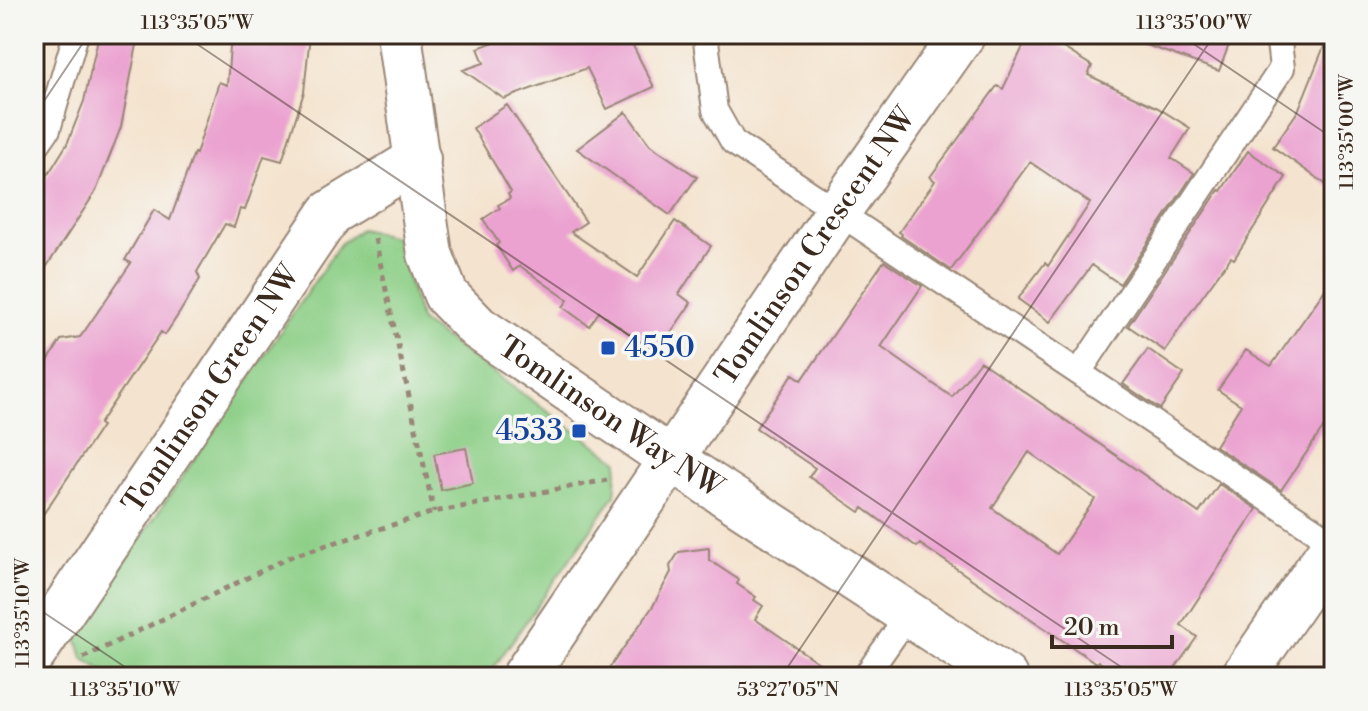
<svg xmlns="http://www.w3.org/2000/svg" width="1368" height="711" font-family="'Libre Bodoni',serif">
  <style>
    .green { fill: #8dcf87; stroke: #647c52; stroke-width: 2 }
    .building { fill: #eba2d0; fill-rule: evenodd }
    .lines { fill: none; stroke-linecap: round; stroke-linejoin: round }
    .service-casing { stroke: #988676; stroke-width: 28 }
    .minor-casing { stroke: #988676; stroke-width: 48 }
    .tertiary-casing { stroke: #988676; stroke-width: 48 }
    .path { stroke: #988676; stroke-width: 5; stroke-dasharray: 6 6; stroke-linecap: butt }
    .service { stroke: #fff; stroke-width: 24 }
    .minor { stroke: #fff; stroke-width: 44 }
    .tertiary { stroke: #fff; stroke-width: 44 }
    .ticks { fill: none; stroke: #3b2a1e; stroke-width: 2; stroke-opacity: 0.45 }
    .transit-dot { fill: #1a4fb4; stroke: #f6f6f2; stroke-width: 3 }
    .labels { text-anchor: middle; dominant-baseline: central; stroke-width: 7; stroke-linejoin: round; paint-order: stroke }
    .street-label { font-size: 30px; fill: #3b2a1e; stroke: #f6f6f2 }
    .transit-label { font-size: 30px; fill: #164399; stroke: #f6f6f2; text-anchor: start }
    .neatline { fill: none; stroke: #3b2a1e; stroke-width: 3 }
    .ticks-label { font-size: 20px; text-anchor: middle; fill: #3b2a1e }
  </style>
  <rect width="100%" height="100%" fill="#f6f6f2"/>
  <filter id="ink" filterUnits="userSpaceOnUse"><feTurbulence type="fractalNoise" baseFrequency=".0125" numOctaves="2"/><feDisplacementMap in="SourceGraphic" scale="16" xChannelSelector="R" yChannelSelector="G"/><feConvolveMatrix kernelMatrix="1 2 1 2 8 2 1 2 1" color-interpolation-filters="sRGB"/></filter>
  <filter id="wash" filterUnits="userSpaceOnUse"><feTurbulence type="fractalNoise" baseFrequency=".006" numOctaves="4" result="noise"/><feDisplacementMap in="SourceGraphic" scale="32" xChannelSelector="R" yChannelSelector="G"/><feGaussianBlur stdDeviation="1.8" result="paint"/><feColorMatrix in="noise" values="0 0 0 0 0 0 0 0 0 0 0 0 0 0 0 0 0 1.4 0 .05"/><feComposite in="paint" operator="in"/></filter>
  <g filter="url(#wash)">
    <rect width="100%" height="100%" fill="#f4e3ce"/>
    <!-- green -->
    <path class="green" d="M360 229 395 237 421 322 618 461 615 495 487 677H113L83 658 76 634 340 244Z"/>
    <g id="blocks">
      <!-- building -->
      <path class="building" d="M99 34H139L121 127 96 191 34 286V197L67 144 84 101Z
        M231 34H310L304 92 282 161 264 156 245 210 240 209 234 227 225 224 197 272 200 279 180 312 165 335 161 332 99 424 102 426 34 528V384L61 340 80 337 86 329 131 263 125 260 154 210 170 220 194 153 196 154 219 82 227 85Z
        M515 34H627L654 87 607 109 587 68 504 99 463 70 484 63 478 48Z
        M1029 34H1041L1092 66 1088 75 1158 108 1190 128 1171 158 1194 173 1120 284 1092 265 1050 322 1018 299 1045 263 1048 266 1090 203 1030 162 951 270 901 236 902 234 899 232 935 181 930 177 997 86 1003 89Z
        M1128 34H1233L1219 71 1127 38Z
        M1329 34H1334V190L1273 147 1298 111Z
        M507 105 586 222 571 232 637 277 675 221 711 246 679 294 691 303 659 350 643 339 641 342 599 312 589 326 563 307 568 300 520 266 513 271 496 245 499 243 483 219 500 208 498 205 510 198 508 194 511 192 473 128Z
        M626 112 650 145 697 177 670 215 577 149Z
        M1248 151 1286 177 1234 259 1231 257 1188 316 1165 351 1128 326 1219 190 1221 191Z
        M884 261 922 286 881 347 952 397 980 361 1199 513 1219 484 1257 509 1181 625 1197 637 1169 677H1121L1098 661 1096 663 920 544 917 547 863 508 860 512 809 477 815 468 756 428 793 374 802 380ZM1029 452 1095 499 1057 554 992 508Z
        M1334 277V412L1281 490 1215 446 1241 405 1218 390 1246 350 1271 366Z
        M1148 349 1184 374 1160 409 1123 384Z
        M466 448 473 483 441 490 434 454Z
        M709 548V560L739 580 737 584 756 597 754 600 763 606 755 619 839 677H603L653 606 671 572 670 566 679 552Z"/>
    </g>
  </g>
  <g filter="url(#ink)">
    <use href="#blocks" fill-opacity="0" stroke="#988676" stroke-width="2"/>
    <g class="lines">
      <defs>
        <path id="service" d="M705 34 715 110 733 142 1334 543
          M34 149 48 129 76 34
          M1079 372 1282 68 1278 34
          M865 677 909 614"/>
        <g id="minor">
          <path id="s1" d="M34 653 330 213 418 159"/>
          <path id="s2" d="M524 677 837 213 963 34"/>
          <path d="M1243 677 1334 545"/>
        </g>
        <g id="tertiary">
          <path id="s3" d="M399 34 430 254 446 295 478 328 671 459 1005 677"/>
        </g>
      </defs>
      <!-- service casing -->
      <use href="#service" class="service-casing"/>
      <!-- minor casing -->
      <use href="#minor" class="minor-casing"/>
      <!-- tertiary casing -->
      <use href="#tertiary" class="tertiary-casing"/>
      <!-- path -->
      <path class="path" d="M375 239 434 512
        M83 658 292 556 434 512 607 480"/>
      <!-- service -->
      <use href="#service" class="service"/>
      <!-- minor -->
      <use href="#minor" class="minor"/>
      <!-- tertiary -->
      <use href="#tertiary" class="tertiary"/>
    </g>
  </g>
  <!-- ticks -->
  <path class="ticks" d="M182 34 1136 677M1179 34 1334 139M34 116 89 34M34 606 140 677M781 677 1215 34"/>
  <!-- markers -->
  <g class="transit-dot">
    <rect x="600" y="340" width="16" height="16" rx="4"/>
    <rect x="571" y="423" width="16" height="16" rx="4"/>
  </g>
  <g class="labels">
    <!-- street labels -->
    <g class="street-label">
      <text stroke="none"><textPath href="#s2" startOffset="520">Tomlinson Crescent NW</textPath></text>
      <text stroke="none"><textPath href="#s1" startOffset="318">Tomlinson Green NW</textPath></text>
      <text stroke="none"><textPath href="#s3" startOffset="472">Tomlinson Way NW</textPath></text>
    </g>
    <!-- transit labels -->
    <g class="transit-label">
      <text x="624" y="348">4550</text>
      <text x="563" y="431" text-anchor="end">4533</text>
    </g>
  </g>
  <!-- margin -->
  <rect width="1368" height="711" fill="none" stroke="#f6f6f2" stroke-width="88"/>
  <!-- scale -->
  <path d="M1052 635v12h120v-12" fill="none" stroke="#3b2a1e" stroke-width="4"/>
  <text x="1064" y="635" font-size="24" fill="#3b2a1e" stroke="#f6f6f2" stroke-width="6" paint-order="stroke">20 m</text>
  <rect x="44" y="44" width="1280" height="623" class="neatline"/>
  <g class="ticks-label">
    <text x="197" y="29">113°35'05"W</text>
    <text x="1194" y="29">113°35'00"W</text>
    <text transform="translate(1346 132) rotate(-90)" y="7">113°35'00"W</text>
    <text transform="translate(22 613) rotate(-90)" y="7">113°35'10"W</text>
    <text x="125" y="696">113°35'10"W</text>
    <text x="788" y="696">53°27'05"N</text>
    <text x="1121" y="696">113°35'05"W</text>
  </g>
</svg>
